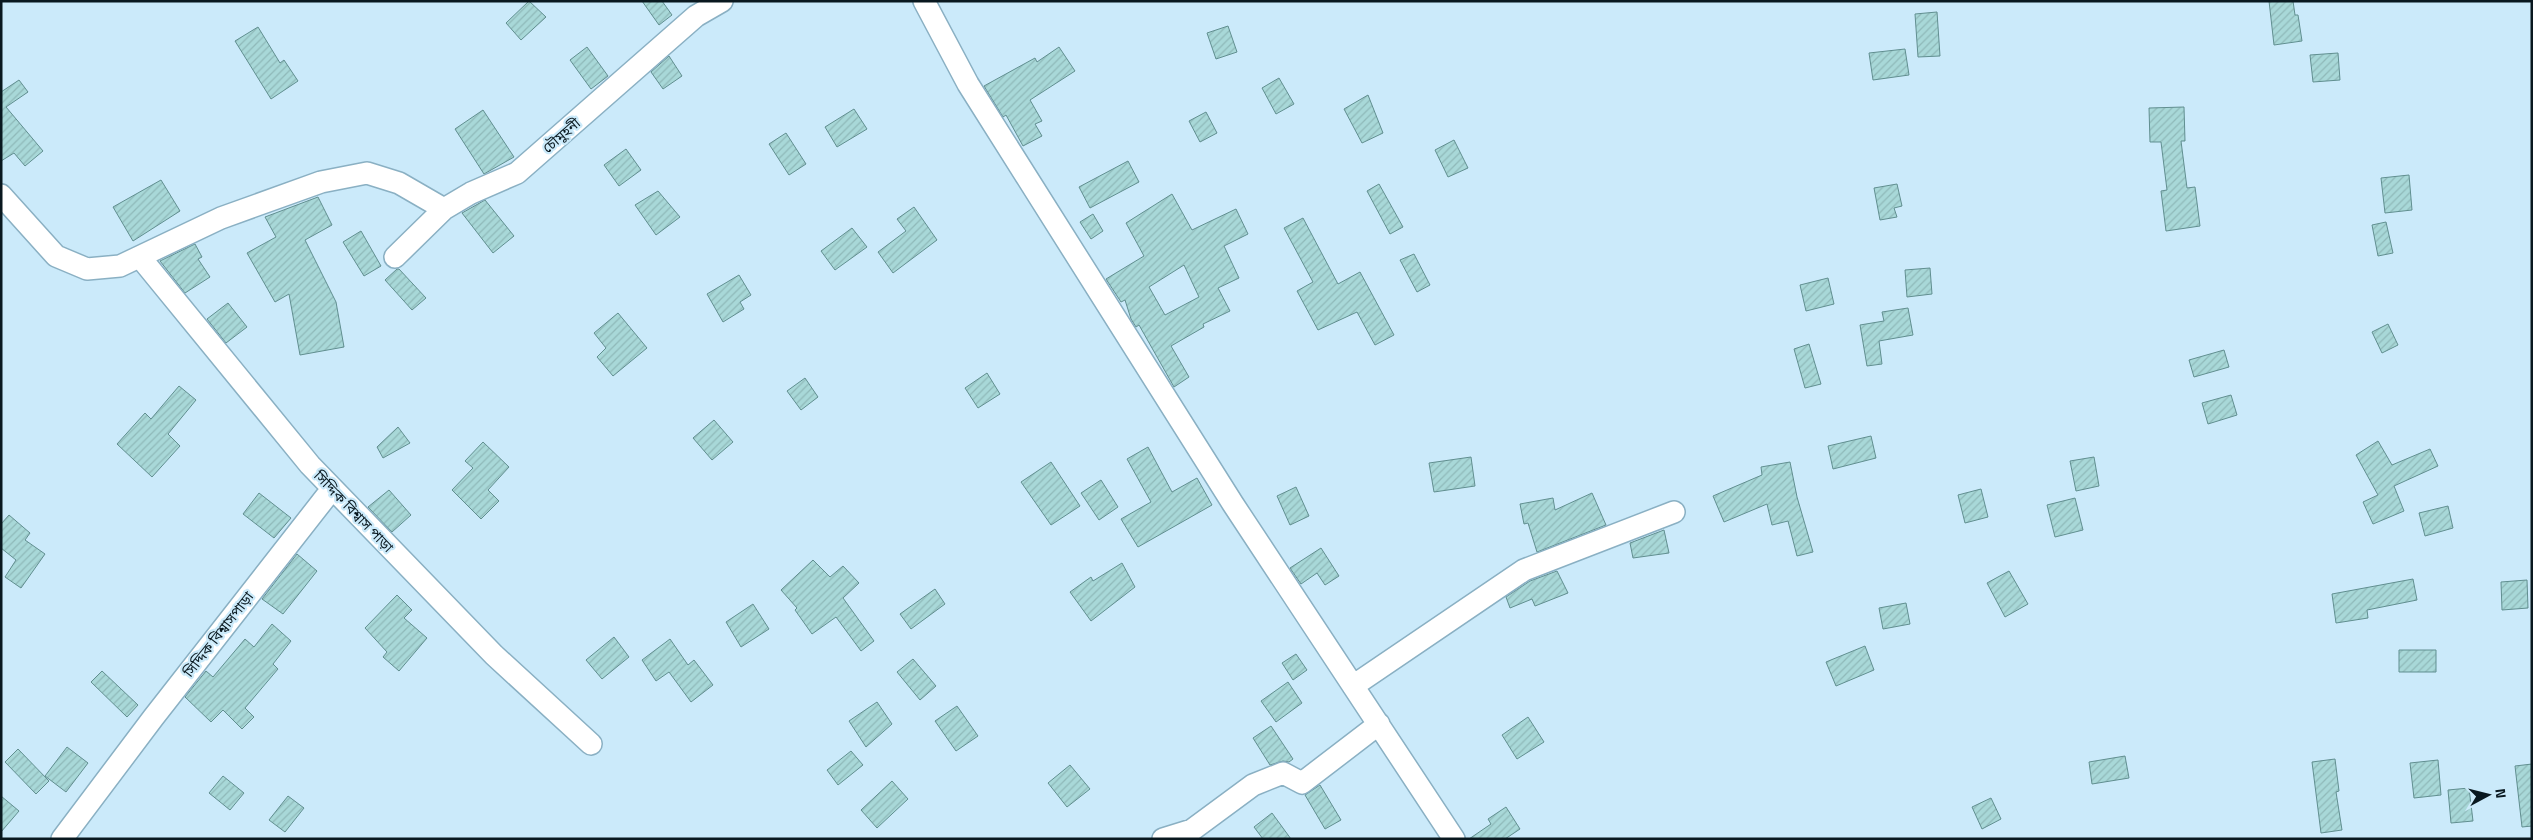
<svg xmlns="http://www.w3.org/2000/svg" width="2533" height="840" font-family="'Titillium Web','Noto Sans Bengali',sans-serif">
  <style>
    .building { fill: url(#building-hatch); stroke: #618f90; fill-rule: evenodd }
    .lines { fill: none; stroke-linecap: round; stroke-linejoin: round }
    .street-casing { stroke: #8ab0c3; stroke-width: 24 }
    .street { stroke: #fff; stroke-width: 21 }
    .labels { text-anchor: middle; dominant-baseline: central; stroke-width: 4.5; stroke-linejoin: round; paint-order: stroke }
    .street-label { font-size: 14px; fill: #09181f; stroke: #cbeafa }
  </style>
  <defs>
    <pattern id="building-hatch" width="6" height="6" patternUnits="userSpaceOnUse" patternTransform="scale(1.25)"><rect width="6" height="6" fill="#a8d8d8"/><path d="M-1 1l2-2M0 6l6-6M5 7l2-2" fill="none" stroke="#8fb9b9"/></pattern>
  </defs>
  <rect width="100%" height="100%" fill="#cbeafa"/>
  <!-- building -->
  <path class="building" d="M529 1 546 17 521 40 506 23Z
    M642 1H662L672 15 659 25Z
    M2269 1H2293L2295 15H2298L2302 41 2274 45Z
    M1937 12 1940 56 1918 57 1915 14Z
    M1228 26 1237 52 1216 59 1207 33Z
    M258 27 280 63 284 60 298 81 271 99 235 41Z
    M587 47 608 76 591 89 570 60Z
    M1059 47 1075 71 1030 100 1042 121 1035 124 1042 136 1023 146 1006 115 1003 117 984 86 1035 58 1037 62Z
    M1905 49 1909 75 1873 80 1869 53Z
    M2338 53 2340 80 2313 82 2310 55Z
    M669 56 682 76 663 89 651 72Z
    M1279 78 1294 104 1276 114 1262 88Z
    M19 80 28 92 6 107 43 151 25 166 14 153 1 161V92Z
    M1368 95 1383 133 1362 143 1344 109Z
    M2184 107 2185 141H2181L2187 188 2195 187 2200 226 2166 231 2161 191 2167 190 2161 142H2150L2149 108Z
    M854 109 867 129 837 147 825 127Z
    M483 110 514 157 484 174 455 129Z
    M1206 112 1217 133 1200 142 1189 121Z
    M786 133 806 164 789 175 769 144Z
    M1454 140 1468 168 1448 177 1435 150Z
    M626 149 641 170 619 186 604 165Z
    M1128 161 1139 182 1090 208 1079 187Z
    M2409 175 2412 210 2385 213 2381 178Z
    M161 180 180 211 133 241 113 207Z
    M1379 184 1403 227 1390 234 1367 191Z
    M1897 184 1902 206 1894 208 1897 217 1880 220 1874 188Z
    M658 191 680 217 656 235 635 205Z
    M1172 194 1192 230 1236 209 1248 234 1224 246 1239 278 1218 288 1230 311 1203 324 1204 327 1171 346 1189 377 1174 387 1139 325 1136 327 1131 319 1125 300 1121 302 1106 279 1144 256 1126 223ZM1184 265 1199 297 1165 315 1149 287Z
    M318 197 332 225 305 240 336 302 344 347 300 355 289 294 275 302 247 253 276 237 265 217Z
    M485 200 514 236 493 253 462 213Z
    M914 207 937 240 893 273 878 252 906 231 897 219Z
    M1093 214 1103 231 1091 239 1080 222Z
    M1303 218 1338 284 1360 272 1394 335 1375 345 1357 312 1318 330 1297 291 1313 282 1284 228Z
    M2386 222 2393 253 2378 256 2372 225Z
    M852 228 867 247 835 270 821 251Z
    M361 231 381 266 364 276 343 242Z
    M195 244 202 257 198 259 210 277 185 293 160 261Z
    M1414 254 1430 285 1417 292 1400 260Z
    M1930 268 1932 294 1907 297 1905 270Z
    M397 269H399L426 298 412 310 385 280Z
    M739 275 751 295 740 302 744 309 723 322 707 294Z
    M1828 278 1834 304 1806 311 1800 285Z
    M228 303 247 327 226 343 207 319Z
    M1908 308 1913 335 1879 341 1882 364 1867 366 1860 325 1884 321 1882 312Z
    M618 313 647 348 613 376 597 357 606 348 594 333Z
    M2388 324 2398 345 2382 353 2372 332Z
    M1809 344 1821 384 1805 388 1794 349Z
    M2224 350 2229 367 2194 377 2189 360Z
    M987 373 1000 394 978 408 965 388Z
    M805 378 818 397 801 410 787 391Z
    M179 386 196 400 168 434 180 446 152 477 117 444 145 413 151 419Z
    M2231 395 2237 415 2208 424 2202 403Z
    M714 420 733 442 712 460 693 438Z
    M398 427 410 443 383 458 377 447Z
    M1871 436 1876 458 1833 469 1828 446Z
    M2378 441 2392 465 2430 449 2438 466 2394 486 2404 511 2373 524 2363 502 2378 495 2356 455Z
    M483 442 509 467 488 490 499 501 481 519 452 490 473 468 465 461Z
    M1148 447 1172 492 1197 478 1212 505 1138 547 1121 519 1151 502 1127 459Z
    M1471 457 1475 486 1434 492 1429 463Z
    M2094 457 2099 486 2076 491 2070 461Z
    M1051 462 1080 506 1051 525 1021 482Z
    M1790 462 1797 497 1813 552 1797 556 1788 521 1772 525 1767 504 1724 522 1713 496 1762 475 1761 467Z
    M1101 480 1118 507 1099 520 1081 493Z
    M1296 487 1309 516 1290 525 1277 496Z
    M1981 489 1988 517 1965 523 1958 495Z
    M389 490 411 515 392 532 368 507Z
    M259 493 291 518 274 538 243 514Z
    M1592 493 1606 525 1537 552 1528 523 1524 524 1520 504 1553 498 1555 510Z
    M2075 498 2083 530 2055 537 2047 505Z
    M2448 506 2453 528 2425 536 2419 513Z
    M9 515 30 533 25 540 45 554 21 588 5 577 16 560 1 548V524Z
    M1664 530 1669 553 1633 558 1630 543Z
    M1321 548 1339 576 1325 585 1317 573 1301 584 1290 568Z
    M297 554 317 571 283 614 262 599Z
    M813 560 830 577 843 566 859 583 843 598 874 641 861 651 836 617 812 634 795 610 797 608 781 590Z
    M1122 563 1135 587 1091 621 1070 592 1091 577 1093 581Z
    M1557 571 1568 593 1535 606 1532 599 1510 608 1506 597 1530 581Z
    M2009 571 2028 604 2005 617 1987 583Z
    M2413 579 2417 600 2367 610 2368 618 2336 623 2332 594Z
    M2527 580 2528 608 2502 610 2501 582Z
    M935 589 945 604 911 629 900 614Z
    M397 595 412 610 404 618 427 638 399 671 383 657 387 652 365 628Z
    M1906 603 1910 624 1883 629 1879 608Z
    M753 604 769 629 741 647 726 622Z
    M272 624 291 641 273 664 278 669 245 708 254 717 242 729 223 710 211 722 185 697 206 671 213 677 245 639 254 647Z
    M614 637 629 657 602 679 586 660Z
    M670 639 688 665 694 660 713 685 691 702 669 672 656 681 642 660Z
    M1865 646 1874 670 1836 686 1826 662Z
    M2399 650H2436V672H2399Z
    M1296 654 1307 670 1293 680 1282 663Z
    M913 659 936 686 920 700 897 672Z
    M102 671 138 705 127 717 91 682Z
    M1288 682 1302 703 1276 722 1261 701Z
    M877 702 892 724 866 747 849 721Z
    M957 706 978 736 956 751 935 721Z
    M1528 717 1544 742 1517 759 1502 735Z
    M1271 726 1293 759 1289 762 1283 761 1270 765 1253 738Z
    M67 747 88 763 66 792 45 776Z
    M18 749 49 781 36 794 5 762Z
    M851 751 863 765 838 785 827 770Z
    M2125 756 2129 778 2092 784 2089 762Z
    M2335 759 2339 791 2336 792 2342 830 2321 833 2312 762Z
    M2438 760 2441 795 2414 798 2410 763Z
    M2532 764V826L2522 827 2515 766Z
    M1070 765 1090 789 1067 807 1048 783Z
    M223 776 244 793 230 810 209 793Z
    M892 781 908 799 877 828 861 810Z
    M1320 785 1341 820 1325 829 1305 795Z
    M2469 788 2473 821 2451 823 2448 790Z
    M1 796 19 811 1 832Z
    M288 796 304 808 285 832 269 820Z
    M1991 798 2001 819 1982 829 1972 807Z
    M1506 807 1520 829 1505 839H1469L1491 824 1488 819Z
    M1272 813 1291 839H1263L1254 827Z"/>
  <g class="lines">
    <defs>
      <path id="street" d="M924 1 968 84 1233 504 1454 839
        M1 195 56 256 87 269 120 266 221 218 321 182 367 173 399 183 444 209
        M140 257 310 465 494 655 591 744
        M395 257 444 209 471 193 517 173 696 16 722 1
        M1353 686 1524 570 1674 512
        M62 839 153 718 332 489
        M1163 839 1192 830 1253 785 1283 773 1302 783 1379 724"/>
    </defs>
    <!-- street casing -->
    <use href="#street" class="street-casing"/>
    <!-- street -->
    <use href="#street" class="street"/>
  </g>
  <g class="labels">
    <!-- street labels -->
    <g class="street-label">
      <text transform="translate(561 135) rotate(-41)">চৌমুহনী</text>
      <text transform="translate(354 511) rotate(46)">সিদ্দিক বিশ্বাস পাড়া</text>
      <text transform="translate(218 634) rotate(-52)">সিদ্দিক বিশ্বাসপাড়া</text>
    </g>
  </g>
  <!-- border -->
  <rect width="2533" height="840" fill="none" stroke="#09181f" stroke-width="5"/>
  <!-- north arrow -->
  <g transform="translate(2488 795) rotate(83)" stroke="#cbeafa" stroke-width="4" paint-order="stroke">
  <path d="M0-4L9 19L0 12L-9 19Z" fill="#09181f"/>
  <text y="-8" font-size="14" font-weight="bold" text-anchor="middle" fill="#09181f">N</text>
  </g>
</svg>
